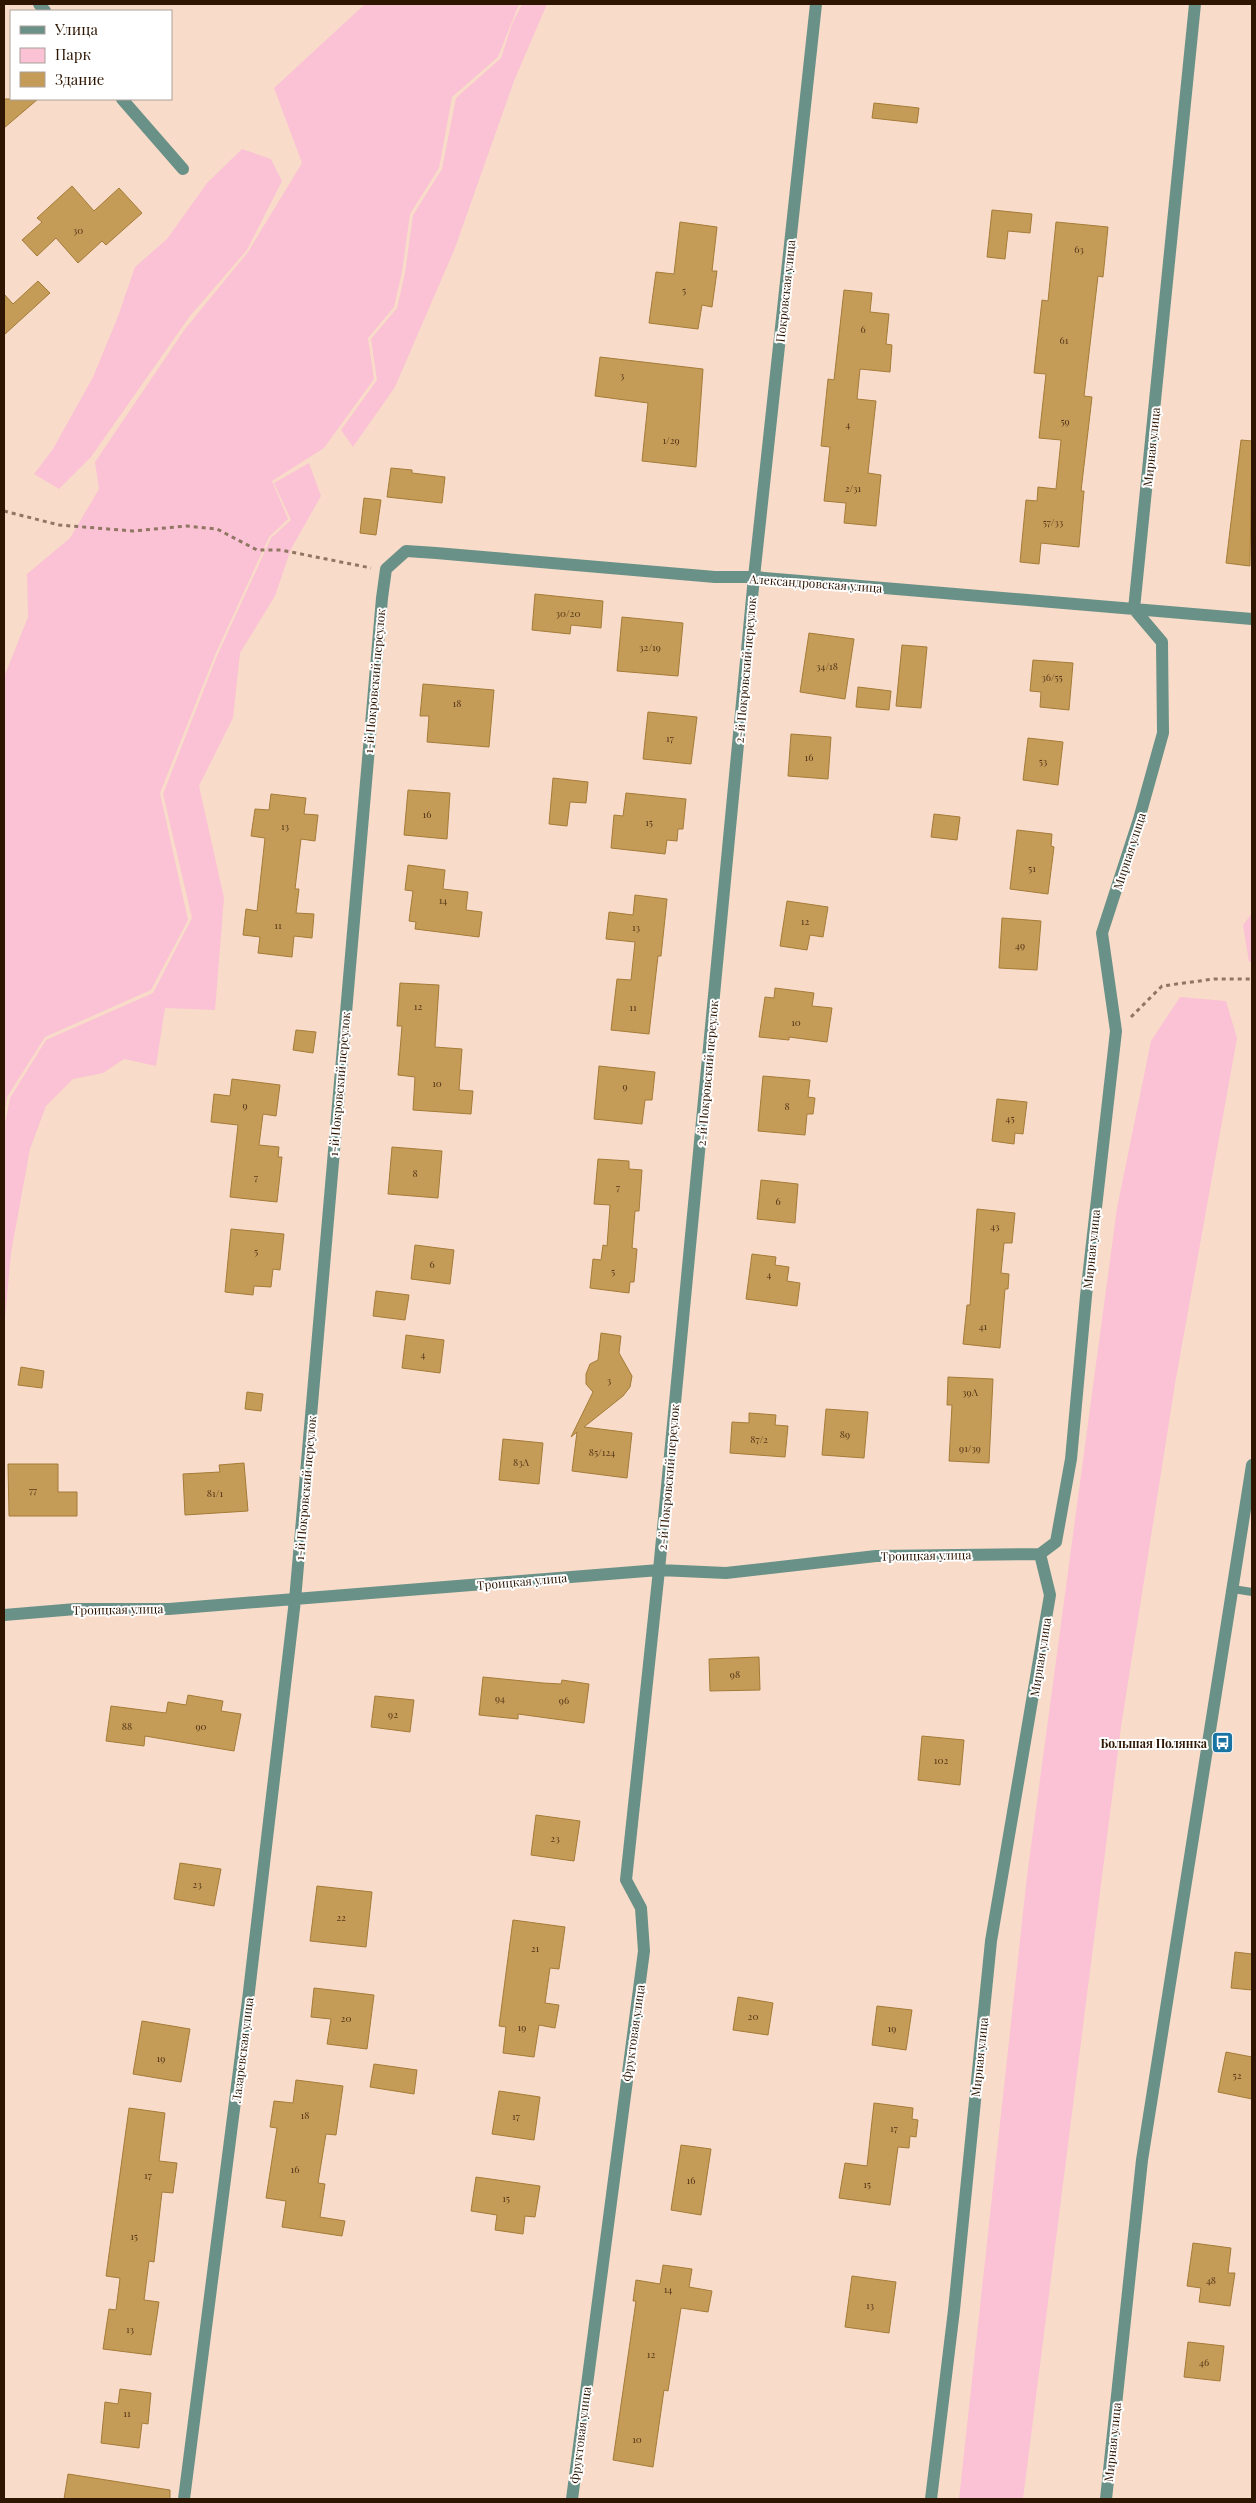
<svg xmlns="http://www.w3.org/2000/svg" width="1256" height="2503" font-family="'Playfair Display',serif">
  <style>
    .green { fill: #fac2d4 }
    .building { fill: #c59b58; stroke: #a47b37 }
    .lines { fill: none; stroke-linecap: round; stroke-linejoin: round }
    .path { stroke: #907663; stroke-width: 3; stroke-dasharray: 4 4; stroke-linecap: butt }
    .service { stroke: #6a9187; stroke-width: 8 }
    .minor { stroke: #6a9187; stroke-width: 12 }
    .tertiary { stroke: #6a9187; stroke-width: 12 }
    .labels { text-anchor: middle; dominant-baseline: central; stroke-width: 4; stroke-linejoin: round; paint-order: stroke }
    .number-label { font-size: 10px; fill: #533618 }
    .street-label { font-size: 12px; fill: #2d1502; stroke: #fff }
    .poi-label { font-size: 12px; font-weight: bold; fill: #2d1502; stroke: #fff; text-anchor: end }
  </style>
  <rect width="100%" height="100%" fill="#f8dcc9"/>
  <!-- green -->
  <path class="green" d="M365 4H519L498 57 452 97 439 168 410 214 402 272 394 307 368 338 374 379 324 448 272 481 288 519 269 537 215 655 160 793 188 920 151 990 45 1037 7 1097 4 1114V677L28 617 27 574 70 538 99 489 95 462 185 329 248 252 302 163 274 88Z
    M522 4H547L514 81 455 248 395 387 353 447 341 430 377 380 371 339 397 308 405 273 413 215 442 169 456 98 501 58 512 24Z
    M242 149 271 159 282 181 247 250 190 316 91 457 59 489 34 474 53 449 93 377 117 319 135 267 167 239 207 183Z
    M309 463 321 496 291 549 275 596 240 653 233 718 199 786 224 898 215 1010 165 1008 156 1066 124 1059 103 1073 73 1079 46 1106 30 1149 11 1253 4 1329V1128L10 1098 46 1040 153 993 192 918 163 794 217 656 271 538 291 520 274 483Z
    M1252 913V962H1249L1243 925Z
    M1180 997 1226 1001 1237 1038 1175 1384 1121 1727 1023 2499H959L1027 1876 1117 1208 1151 1041Z"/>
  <!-- building -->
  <path class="building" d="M4 99H38L4 128Z
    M874 103 919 108 917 123 872 118Z
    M72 186 94 211 119 188 142 213 106 245 102 241 78 263 56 238 37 256 22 240 42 222 37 218Z
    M992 210 1032 214 1030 233 1008 231 1005 259 987 257Z
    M680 222 717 227 712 271H717L712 307 702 305 698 329 649 323 656 272 674 274Z
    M1056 222 1108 227 1103 277 1098 276 1084 396 1092 397 1081 491H1084L1079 547 1041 543 1039 564 1020 562 1026 500 1037 501 1038 487 1056 489 1061 440 1039 438 1046 374 1034 373 1042 300 1048 301Z
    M38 281 50 293 4 335V294L13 304Z
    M844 290 872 293 870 312 889 314 886 344 892 345 890 372 860 369 857 399 876 401 868 473 881 475 876 526 844 523 846 503 824 501 830 447 821 446 828 379 834 380Z
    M600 357 703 369 696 467 642 461 648 403 595 396Z
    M1241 440 1252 441 1250 566 1226 563Z
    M391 468 412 470V473L445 477 442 503 387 497Z
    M364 498 381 500 376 535 360 533Z
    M535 594 603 601 601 628 571 625 570 634 532 630Z
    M622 617 683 623 678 676 617 671Z
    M809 633 854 639 845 699 800 692Z
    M902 645 927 647 921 708 896 706Z
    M1033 660 1073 663 1069 710 1040 707 1041 692 1030 691Z
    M423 684 494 690 489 747 427 742 429 716H420Z
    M858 687 891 691 889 710 856 707Z
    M648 712 697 717 691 764 643 759Z
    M791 734 831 737 828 779 788 776Z
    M1028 738 1063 742 1058 785 1023 780Z
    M553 778 588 782 586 803 570 802 567 826 549 824Z
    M408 790 450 793 447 839 404 835Z
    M626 793 686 799 683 829H678L677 841 667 840 665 854 611 848 614 815 623 816Z
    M271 794 306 798 304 814 318 815 315 841 301 839 295 889H299L296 913 314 914 312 938 294 936 292 957 258 953 260 937 243 935 246 909 257 911 265 838 251 836 255 809 269 810Z
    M934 814 960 817 957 840 931 837Z
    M1017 830 1052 834 1051 846 1054 847 1048 894 1010 889Z
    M408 865 445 870 443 889 468 892 466 910 482 912 479 937 415 929 416 922 409 921 413 891 405 890Z
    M635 895 667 899 661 956H658L649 1034 611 1030 617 979 631 980 635 942 606 939 609 912 633 915Z
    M787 901 828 907 823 937 810 935 807 950 780 946Z
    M1002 918 1041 921 1037 970 999 968Z
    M400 983 439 985 435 1047 462 1049 459 1090 473 1091 471 1114 413 1110 415 1077 398 1075 402 1026H397Z
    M775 988 814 993 812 1006 832 1008 827 1042 789 1037V1040L759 1037 765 997 774 998Z
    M296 1030 316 1032 313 1053 293 1050Z
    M599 1066 655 1072 652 1100H645L642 1124 594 1119Z
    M763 1076 810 1080 808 1097 815 1098 813 1114H807L805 1135 758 1131Z
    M232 1079 280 1085 276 1116 263 1114 259 1145 279 1147 278 1157H282L277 1202 230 1197 238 1125 211 1122 214 1094 230 1096Z
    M997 1099 1027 1102 1023 1134 1015 1133 1014 1144 992 1141Z
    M392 1147 442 1151 438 1198 388 1194Z
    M598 1159 629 1161V1169L642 1170 639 1211H635L632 1248 637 1249 634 1282H630L629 1293 590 1288 593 1259 601 1260 603 1245 607 1246 610 1205 594 1204Z
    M761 1180 798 1184 795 1223 757 1219Z
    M977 1209 1015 1213 1012 1243H1004L1001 1273 1009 1274 1008 1289H1005L1000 1348 963 1344 967 1305H970Z
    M231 1229 284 1234 280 1270 273 1269 271 1287 254 1286 253 1295 225 1292Z
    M415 1245 454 1250 450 1284 411 1279Z
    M752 1254 776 1257 775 1265 789 1267 787 1281 800 1283 797 1306 746 1299Z
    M376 1291 409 1295 405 1320 373 1316Z
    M601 1333 621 1336 619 1353 632 1376 630 1387 623 1396 584 1427 632 1433 627 1478 572 1471 577 1432 571 1437 593 1392 586 1384V1374L590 1364 598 1360Z
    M406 1335 444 1340 440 1373 402 1368Z
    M21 1367 44 1371 42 1388 18 1385Z
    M948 1377 993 1379 989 1463 949 1461 952 1405H947Z
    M247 1392 263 1394 261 1411 245 1409Z
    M826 1409 868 1412 864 1458 822 1455Z
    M749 1413 776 1415 775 1425 788 1426 785 1457 730 1453 732 1422 749 1423Z
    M503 1439 543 1443 539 1484 499 1480Z
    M244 1463 248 1511 185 1515 183 1474 220 1472 219 1465Z
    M8 1464H58V1492H77V1516H9Z
    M759 1657 760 1690 710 1691 709 1659Z
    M483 1677 543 1683 561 1684 562 1680 589 1684 584 1723 518 1714V1719L479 1715Z
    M188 1695 223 1701 221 1711 241 1714 234 1751 145 1736 144 1746 106 1741 111 1706 166 1713 168 1702 186 1705Z
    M375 1696 414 1700 410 1732 371 1727Z
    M922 1736 964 1740 960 1785 918 1780Z
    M536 1815 580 1821 574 1861 531 1855Z
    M180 1863 221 1869 214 1906 174 1899Z
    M317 1886 372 1892 366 1947 310 1941Z
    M513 1920 565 1927 559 1969 550 1968 545 2003 559 2005 555 2028 539 2025 534 2057 503 2053 506 2027 499 2026Z
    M1235 1952 1252 1954V1990L1231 1988Z
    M314 1988 374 1995 367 2049 327 2044 331 2019 311 2017Z
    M738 1997 773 2003 768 2035 733 2030Z
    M877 2006 912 2010 906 2050 872 2045Z
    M142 2021 190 2029 181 2082 133 2074Z
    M1226 2052 1252 2057V2099L1218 2092Z
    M374 2064 417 2070 414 2094 370 2087Z
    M296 2080 343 2086 336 2135 326 2134 318 2183 325 2184 320 2217 345 2221 342 2236 282 2227 286 2201 266 2198 277 2128 270 2127 274 2101 293 2103Z
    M499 2091 540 2097 534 2140 492 2134Z
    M874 2103 913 2108 912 2119 918 2120 916 2137 910 2136 909 2148 898 2147 890 2205 839 2198 845 2163 867 2166Z
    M129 2108 165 2113 159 2161 177 2163 173 2193 162 2192 154 2262 149 2261 144 2300 159 2302 151 2355 103 2349 109 2309 116 2310 120 2278 106 2276Z
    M681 2145 711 2149 701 2215 671 2210Z
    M476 2177 540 2186 535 2217 525 2216 523 2234 495 2230 497 2215 471 2211Z
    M1193 2243 1231 2248 1228 2273H1235L1230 2306 1199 2302 1201 2288 1187 2286Z
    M663 2265 692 2269 689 2287 712 2291 708 2312 681 2308 668 2391 664 2390 653 2467 613 2460 636 2301H633L636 2280 660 2284Z
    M852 2276 896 2282 889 2333 845 2327Z
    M1188 2342 1224 2346 1220 2381 1184 2377Z
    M120 2389 151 2393 148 2424 142 2423 139 2448 101 2443 105 2402 118 2404Z
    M68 2474 170 2490V2499H64Z"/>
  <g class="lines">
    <!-- path -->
    <path class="path" d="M4 511 59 525 133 531 186 526 217 529 257 550H281L371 568
      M1131 1017 1162 986 1214 979H1252"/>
    <!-- service -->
    <path class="service" d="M1233 1589 1252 1592"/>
    <!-- minor -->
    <path class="minor" d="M39 4 45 11
      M122 99 183 169
      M4 1615 76 1609H169L659 1570 726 1573 876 1556 1040 1554
      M184 2499 248 2000 295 1600 382 598 386 569 406 551 436 553 715 577H754L1252 619
      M572 2499 644 1951 641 1908 626 1880 659 1570 754 577 816 4
      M931 2499 954 2310 991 1941 1050 1595 1040 1554 1056 1542 1071 1459 1086 1296 1116 1031 1102 933 1139 819 1163 733 1162 642 1134 609 1195 4"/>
    <!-- tertiary -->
    <path class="tertiary" d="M1106 2499 1142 2160 1252 1465"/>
  </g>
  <!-- icons -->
  <defs>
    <symbol id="bus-square" viewBox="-11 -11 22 22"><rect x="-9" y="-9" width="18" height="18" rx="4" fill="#1a74a3" stroke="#fff"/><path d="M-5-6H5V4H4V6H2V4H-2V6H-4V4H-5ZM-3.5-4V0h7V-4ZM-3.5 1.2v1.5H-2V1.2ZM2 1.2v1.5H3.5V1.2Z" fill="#fff"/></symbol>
  </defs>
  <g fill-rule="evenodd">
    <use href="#bus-square" x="1210" y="1730" width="25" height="25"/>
  </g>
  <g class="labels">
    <!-- number labels -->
    <g class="number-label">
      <text x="78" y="230">30</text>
      <text x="1079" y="249">63</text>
      <text x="684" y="290">5</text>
      <text x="863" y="329">6</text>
      <text x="1064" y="340">61</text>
      <text x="622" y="375">3</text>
      <text x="1065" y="421">59</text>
      <text x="848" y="424">4</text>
      <text x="671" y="440">1/29</text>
      <text x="853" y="488">2/31</text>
      <text x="1053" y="522">57/33</text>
      <text x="568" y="613">30/20</text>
      <text x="650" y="647">32/19</text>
      <text x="827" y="666">34/18</text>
      <text x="1052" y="677">36/55</text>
      <text x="457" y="703">18</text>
      <text x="670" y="738">17</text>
      <text x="809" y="757">16</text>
      <text x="1043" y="761">53</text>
      <text x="427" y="814">16</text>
      <text x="649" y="822">15</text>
      <text x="285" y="826">13</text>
      <text x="1032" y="868">51</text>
      <text x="443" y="900">14</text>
      <text x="805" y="921">12</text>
      <text x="278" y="925">11</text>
      <text x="636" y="927">13</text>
      <text x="1020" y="945">49</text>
      <text x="418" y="1006">12</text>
      <text x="633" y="1007">11</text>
      <text x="796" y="1022">10</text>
      <text x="437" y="1083">10</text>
      <text x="625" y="1086">9</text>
      <text x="245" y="1105">9</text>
      <text x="787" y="1106">8</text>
      <text x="1010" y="1118">45</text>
      <text x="415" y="1173">8</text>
      <text x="256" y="1177">7</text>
      <text x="618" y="1187">7</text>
      <text x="778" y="1201">6</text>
      <text x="995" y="1226">43</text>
      <text x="256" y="1251">5</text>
      <text x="432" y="1264">6</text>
      <text x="613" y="1271">5</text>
      <text x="769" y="1274">4</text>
      <text x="983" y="1326">41</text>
      <text x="423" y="1354">4</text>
      <text x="609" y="1380">3</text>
      <text x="970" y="1392">39А</text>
      <text x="845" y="1434">89</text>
      <text x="759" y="1439">87/2</text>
      <text x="970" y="1448">91/39</text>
      <text x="602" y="1452">85/124</text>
      <text x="521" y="1462">83А</text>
      <text x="33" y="1490">77</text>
      <text x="215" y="1493">81/1</text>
      <text x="735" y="1674">98</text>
      <text x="500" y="1698">94</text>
      <text x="564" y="1700">96</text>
      <text x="393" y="1714">92</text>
      <text x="127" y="1726">88</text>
      <text x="201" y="1726">90</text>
      <text x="941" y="1760">102</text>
      <text x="555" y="1838">23</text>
      <text x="197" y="1884">23</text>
      <text x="341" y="1917">22</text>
      <text x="535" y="1948">21</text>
      <text x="753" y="2016">20</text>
      <text x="346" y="2018">20</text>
      <text x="522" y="2027">19</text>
      <text x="892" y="2028">19</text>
      <text x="161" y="2058">19</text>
      <text x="1237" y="2075">52</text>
      <text x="305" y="2115">18</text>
      <text x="516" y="2116">17</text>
      <text x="894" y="2128">17</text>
      <text x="295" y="2169">16</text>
      <text x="148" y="2175">17</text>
      <text x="691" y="2180">16</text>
      <text x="867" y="2184">15</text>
      <text x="506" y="2198">15</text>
      <text x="134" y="2236">15</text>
      <text x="1211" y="2280">48</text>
      <text x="668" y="2289">14</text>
      <text x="870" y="2305">13</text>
      <text x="130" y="2329">13</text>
      <text x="651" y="2354">12</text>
      <text x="1204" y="2362">46</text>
      <text x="127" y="2413">11</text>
      <text x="637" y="2439">10</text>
    </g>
    <!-- street labels -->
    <g class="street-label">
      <text transform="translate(785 291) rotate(-84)">Покровская улица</text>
      <text transform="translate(1151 447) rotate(-84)">Мирная улица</text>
      <text transform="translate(816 583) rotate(4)">Александровская улица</text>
      <text transform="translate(745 670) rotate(-85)">2-й Покровский переулок</text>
      <text transform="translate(374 681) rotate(-85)">1-й Покровский переулок</text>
      <text transform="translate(1129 851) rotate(-72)">Мирная улица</text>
      <text transform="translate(707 1073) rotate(-85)">2-й Покровский переулок</text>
      <text transform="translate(339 1084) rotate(-85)">1-й Покровский переулок</text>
      <text transform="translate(1091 1249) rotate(-84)">Мирная улица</text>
      <text transform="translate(668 1477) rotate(-85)">2-й Покровский переулок</text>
      <text transform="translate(305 1488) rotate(-85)">1-й Покровский переулок</text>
      <text transform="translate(926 1555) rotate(-1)">Троицкая улица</text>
      <text transform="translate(522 1581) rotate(-5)">Троицкая улица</text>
      <text transform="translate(118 1609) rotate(-1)">Троицкая улица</text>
      <text transform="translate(1040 1657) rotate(-81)">Мирная улица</text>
      <text transform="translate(633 2033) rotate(-82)">Фруктовая улица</text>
      <text transform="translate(242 2050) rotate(-83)">Лазаревская улица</text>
      <text transform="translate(979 2057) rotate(-84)">Мирная улица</text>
      <text transform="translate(580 2435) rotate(-83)">Фруктовая улица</text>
      <text transform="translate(1112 2442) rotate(-84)">Мирная улица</text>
    </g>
    <!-- poi labels -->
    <g class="poi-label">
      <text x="1207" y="1743">Большая Полянка</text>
    </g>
  </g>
  <!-- border -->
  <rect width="1256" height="2503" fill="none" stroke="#2d1502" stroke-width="10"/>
  <!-- legend -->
  <rect x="10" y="10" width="162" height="90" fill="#ffffff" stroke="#aba19a"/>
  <rect x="20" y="26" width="25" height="8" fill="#6a9187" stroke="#aba19a"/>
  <text x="55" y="35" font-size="15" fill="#2d1502">Улица</text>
  <rect x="20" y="48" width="25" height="15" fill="#fac2d4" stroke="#aba19a"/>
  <text x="55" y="60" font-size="15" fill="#2d1502">Парк</text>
  <rect x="20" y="72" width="25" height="15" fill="#c59b58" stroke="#aba19a"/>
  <text x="55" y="85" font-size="15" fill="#2d1502">Здание</text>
</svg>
